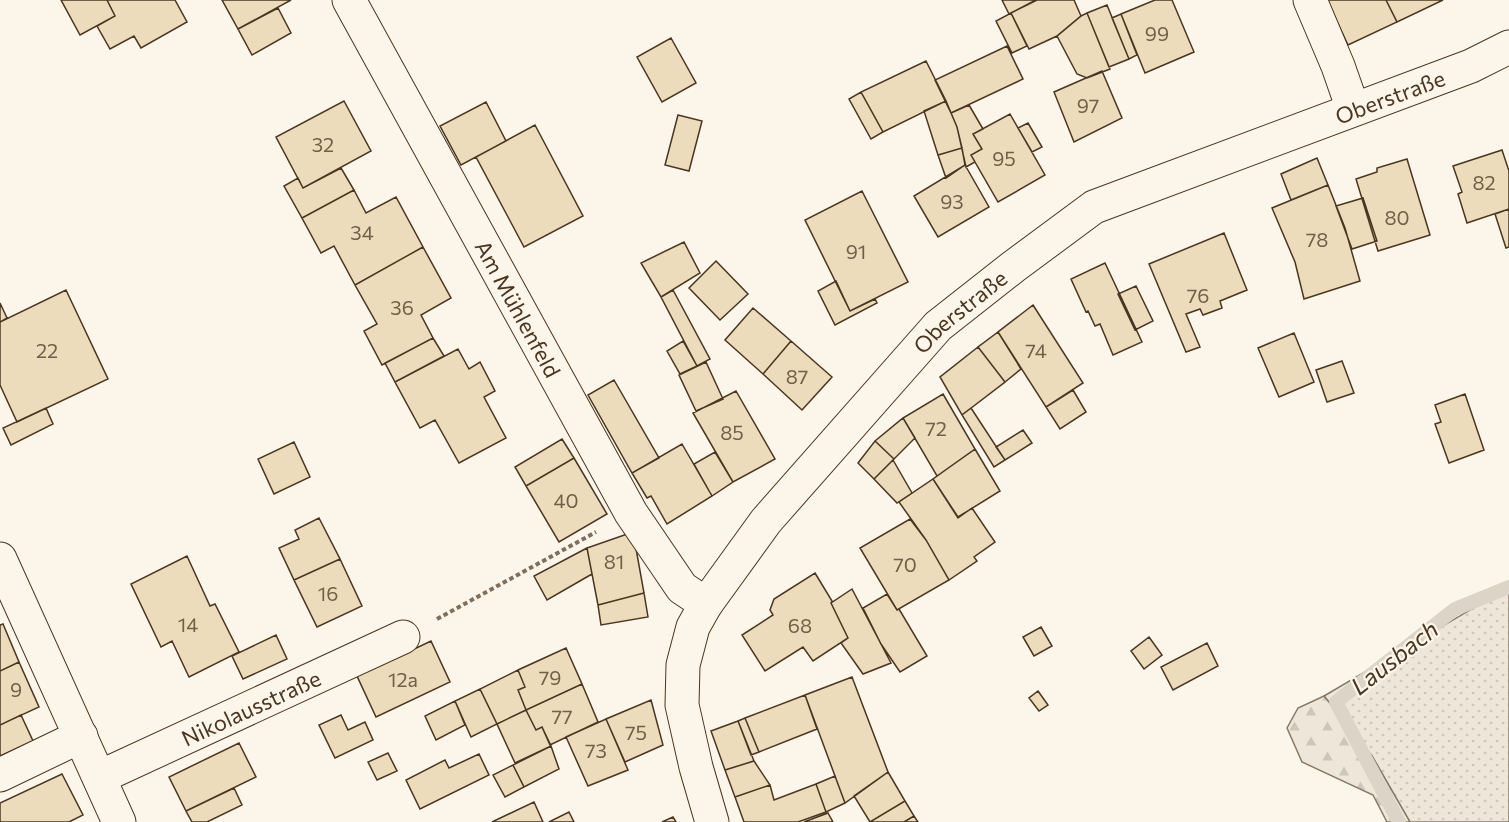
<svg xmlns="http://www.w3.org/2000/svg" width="1509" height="822" font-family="Commissioner,sans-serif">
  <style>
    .grass { fill: url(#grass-dots); stroke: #887966; stroke-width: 1.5 }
    .forest { fill: url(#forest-firs); stroke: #887966; stroke-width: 1.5 }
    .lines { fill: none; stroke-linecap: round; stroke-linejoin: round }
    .stream { stroke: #dcd4c6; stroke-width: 14 }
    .building { fill: #ecdcbc; stroke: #4a3520; stroke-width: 1.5 }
    .minor-casing { stroke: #4a3520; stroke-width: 35 }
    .path { stroke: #7f6f5c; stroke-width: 4; stroke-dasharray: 4.5 3; stroke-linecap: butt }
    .minor { stroke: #fbf6e9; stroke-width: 33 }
    .labels { text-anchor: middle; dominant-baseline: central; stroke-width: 4.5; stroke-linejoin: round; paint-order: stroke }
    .number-label { font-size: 20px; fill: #725f47 }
    .street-label { font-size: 22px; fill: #4a3520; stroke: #fbf6e9 }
    .water-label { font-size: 24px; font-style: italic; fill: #4a3520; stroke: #fbf6e9 }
  </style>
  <defs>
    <pattern id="grass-dots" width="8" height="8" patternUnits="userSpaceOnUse" patternTransform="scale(1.5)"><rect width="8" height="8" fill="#ede6d9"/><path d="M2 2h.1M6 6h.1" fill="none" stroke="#cdc6ba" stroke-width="1.8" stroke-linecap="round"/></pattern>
    <pattern id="forest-firs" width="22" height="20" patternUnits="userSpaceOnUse" patternTransform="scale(1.5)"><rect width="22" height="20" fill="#ede6d9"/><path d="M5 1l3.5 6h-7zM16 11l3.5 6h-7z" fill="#cdc6ba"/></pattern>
  </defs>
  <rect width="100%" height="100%" fill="#fbf6e9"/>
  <!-- grass -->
  <path class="grass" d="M1509 587V822H1410L1372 756 1324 696Z"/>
  <!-- forest -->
  <path class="forest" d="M1324 696 1372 756 1410 822H1387L1373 795 1302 762 1287 728 1298 708Z"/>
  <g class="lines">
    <!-- stream -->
    <path class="stream" d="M1399 822 1336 702 1455 609 1509 587"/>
  </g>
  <!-- building -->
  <path class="building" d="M61 0H107L115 16 80 35Z
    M107 0H175L187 22 141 48 134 36 110 49 97 26 115 16Z
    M222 0H291L238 29Z
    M1002 0H1034V1L1009 14Z
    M1037 0H1074L1081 16 1057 36 1029 49 1011 13Z
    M1155 0H1172L1194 52 1145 73 1121 14Z
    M1327 0H1386L1397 22 1348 45Z
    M1386 0H1443L1397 22Z
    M1107 5 1129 59 1109 67 1087 13Z
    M278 8 291 33 252 55 238 29Z
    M1011 13 1027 46 1012 53 996 21Z
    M1087 13 1110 69 1087 78 1077 74 1057 36 1081 16Z
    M1121 14 1137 55 1129 59 1112 18Z
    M671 38 696 83 662 102 637 57Z
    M1007 46 1023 79 951 113 935 80Z
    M926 61 946 101 883 132 861 92Z
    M1102 71 1122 118 1074 142 1054 92Z
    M861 92 883 132 871 139 849 99Z
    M344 101 371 151 303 188 276 137Z
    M946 101 957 127 962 148 938 155 924 111Z
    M486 102 506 141 461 165 440 126Z
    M969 105 983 129 973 134 982 149 971 155 975 162 966 167 957 127 951 113Z
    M1010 114 1045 175 998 202 971 155 982 149 973 134Z
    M678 115 702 121 689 171 665 165Z
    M1028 123 1042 147 1032 152 1018 128Z
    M535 125 583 216 524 247 476 157Z
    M962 148 965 165 946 178 938 155Z
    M1502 150 1509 171V209L1467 223 1458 194 1462 192 1453 166Z
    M1317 158 1328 185 1291 200 1281 174Z
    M1407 159 1430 235 1378 251 1356 179 1377 172V168Z
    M965 165 989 207 938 237 914 196Z
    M341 168 354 190 302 218 284 186 298 178 303 188Z
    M1328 185 1345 228 1360 281 1304 299 1295 262 1272 208Z
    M354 190 366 213 396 197 423 247 355 285 334 246 321 253 302 218Z
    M862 191 908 282 850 311 805 220Z
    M1363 198 1377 241 1352 249 1336 206Z
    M1509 209V247L1506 248 1495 214Z
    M1224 233 1247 290 1220 301 1222 308 1203 315 1200 309 1186 314 1200 347 1186 352 1149 264Z
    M684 242 700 273 661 297 641 263Z
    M423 247 451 298 421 315 433 338 382 365 364 331 377 324 355 285Z
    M716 261 748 294 720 320 689 288Z
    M1105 263 1142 342 1113 355 1100 324 1095 326 1088 311 1086 312 1071 279Z
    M836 281 850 311 875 299 877 303 835 325 818 291Z
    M1136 286 1153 321 1135 330 1118 294Z
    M66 290 108 379 17 422 0 385V322Z
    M673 290 710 359 697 366 661 297Z
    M0 303 7 318 0 322Z
    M1033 305 1083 383 1046 407 998 332Z
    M753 308 791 341 763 374 725 340Z
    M998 332 1021 369 1005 382 978 347Z
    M1294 333 1314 382 1279 397 1258 348Z
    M433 338 444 356 395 382 385 363Z
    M683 341 697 366 680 374 667 351Z
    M791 341 832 377 802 410 763 374Z
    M978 347 1005 382 962 415 940 377Z
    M458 349 469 369 480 362 495 391 484 397 506 438 459 463 435 420 420 428 395 382Z
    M1342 361 1354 393 1327 402 1316 370Z
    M706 362 723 399 696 411 679 375Z
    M614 380 659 458 632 473 588 395Z
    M1073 390 1086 412 1060 429 1046 407Z
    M736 391 775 459 733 482 693 413Z
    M943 394 975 449 937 476 903 418Z
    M1465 394 1484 450 1449 463 1435 424 1441 422 1435 405Z
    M46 408 53 424 11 445 3 428Z
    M971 408 1005 460 994 467 962 415Z
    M903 418 915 438 894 459 875 441Z
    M1023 430 1032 443 1005 460 996 447Z
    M562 439 574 458 526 486 515 467Z
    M875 441 894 459 874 479 858 463Z
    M294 442 310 477 274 494 258 459Z
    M682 444 712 496 667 524 651 496 647 498 632 473Z
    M975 449 1000 491 958 517 933 479Z
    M715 452 733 482 712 496 694 464Z
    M574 458 607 514 559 542 526 486Z
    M893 460 912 493 897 503 874 479Z
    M933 479 958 518 972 508 995 542 974 557 977 561 949 580 926 540 899 502Z
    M319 518 340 559 294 580 279 548 299 539 295 530Z
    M910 519 926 540 949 580 897 610 860 548Z
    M633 532 644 593 598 605 587 548Z
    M587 548 592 574 547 600 534 576Z
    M187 556 210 606 215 604 239 652 189 677 172 641 161 647 131 584Z
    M340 559 362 606 317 627 294 580Z
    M815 573 832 601 831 603 848 638 813 661 803 647 765 671 742 635 773 615 770 610 774 599Z
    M852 589 891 663 863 674 841 643 848 638 831 603Z
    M644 593 648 617 601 625 598 605Z
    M887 594 897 610 899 609 927 656 900 672 881 644 863 608Z
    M3 624 19 662 0 671V625Z
    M1041 627 1052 646 1034 656 1023 637Z
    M276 635 287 659 243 679 232 656Z
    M1149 637 1162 655 1144 669 1131 651Z
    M431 641 450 682 376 717 357 676Z
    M1207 643 1218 666 1173 690 1161 667Z
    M566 648 582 684 526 710 518 690 525 687 518 670Z
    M19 662 39 707 0 725V671Z
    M518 670 525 687 518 690 526 710 497 724 480 689Z
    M852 677 888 772 845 803 805 695Z
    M582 684 598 722 550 745 542 727 536 730 526 710Z
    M480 689 497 724 471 737 455 701Z
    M1038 691 1048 705 1039 711 1029 698Z
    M805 695 817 729 759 752 745 718Z
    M651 700 663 745 625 762 606 719Z
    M455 701 465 725 436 740 425 716Z
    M526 710 536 730 542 727 551 746 515 763 497 724Z
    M21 715 33 741 0 756V725Z
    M341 715 348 730 365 722 373 740 335 758 319 725Z
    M745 718 759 752 751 755 738 721Z
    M606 719 628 770 588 786 566 737Z
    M738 721 754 761 725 770 711 731Z
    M239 743 256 777 186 811 169 777Z
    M551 746 559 769 524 787 513 765Z
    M388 753 397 771 377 780 368 762Z
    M479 754 489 775 420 809 406 780 445 760 449 768Z
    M754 761 770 785 735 797 725 770Z
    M513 765 524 787 505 797 493 775Z
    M888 772 905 801 870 822 854 796Z
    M62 774 83 815 69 822H0V803Z
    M835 776 845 803 826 812 816 784Z
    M816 784 826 812 798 822H744L735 797 770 785 774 800Z
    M234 788 242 805 207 822H192L186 811Z
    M905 801 914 816 904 822H870Z
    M534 802 543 822H492Z
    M569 812 574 822H549Z
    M828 813 833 822H804Z
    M914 816 918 822H904Z
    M673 817 676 822H662Z"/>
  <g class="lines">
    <defs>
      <g id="minor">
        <path id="s1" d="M349 0 631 513 682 588 706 604"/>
        <path d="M1310 0 1338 66 1353 109"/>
        <path d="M0 559 119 822"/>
        <path d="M0 775 81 736"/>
        <path id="s2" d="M100 777 403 637"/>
        <path id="s3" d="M712 822 696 767 682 705 683 665 693 627 706 604 766 521 938 326 1013 267 1094 207 1471 66 1509 47"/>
      </g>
    </defs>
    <!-- minor casing -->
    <use href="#minor" class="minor-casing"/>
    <!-- path -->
    <path class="path" d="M437 619 596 532"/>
    <!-- minor -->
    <use href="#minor" class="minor"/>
  </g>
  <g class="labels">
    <!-- number labels -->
    <g class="number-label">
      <text x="1157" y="33">99</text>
      <text x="1088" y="105">97</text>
      <text x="323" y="144">32</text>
      <text x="1004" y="158">95</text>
      <text x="1484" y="182">82</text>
      <text x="952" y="201">93</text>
      <text x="1397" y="217">80</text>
      <text x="362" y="232">34</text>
      <text x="1317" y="239">78</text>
      <text x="856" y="251">91</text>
      <text x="1198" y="295">76</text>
      <text x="402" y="307">36</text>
      <text x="47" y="350">22</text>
      <text x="1036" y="350">74</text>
      <text x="797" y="376">87</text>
      <text x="936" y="428">72</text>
      <text x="732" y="432">85</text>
      <text x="566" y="500">40</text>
      <text x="614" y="561">81</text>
      <text x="905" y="564">70</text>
      <text x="328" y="593">16</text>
      <text x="188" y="624">14</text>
      <text x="800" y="625">68</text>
      <text x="550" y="677">79</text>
      <text x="403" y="679">12a</text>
      <text x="16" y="689">9</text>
      <text x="562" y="716">77</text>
      <text x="636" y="732">75</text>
      <text x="596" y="750">73</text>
    </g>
    <!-- street labels -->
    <g class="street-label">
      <text stroke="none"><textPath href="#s3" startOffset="1101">Oberstraße</textPath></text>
      <text stroke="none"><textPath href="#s1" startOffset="352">Am Mühlenfeld</textPath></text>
      <text stroke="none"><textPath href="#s3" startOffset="615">Oberstraße</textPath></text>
      <text stroke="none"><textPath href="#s2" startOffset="166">Nikolausstraße</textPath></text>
    </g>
    <!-- water labels -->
    <g class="water-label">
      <text transform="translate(1394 657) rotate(-38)">Lausbach</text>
    </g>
  </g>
</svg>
